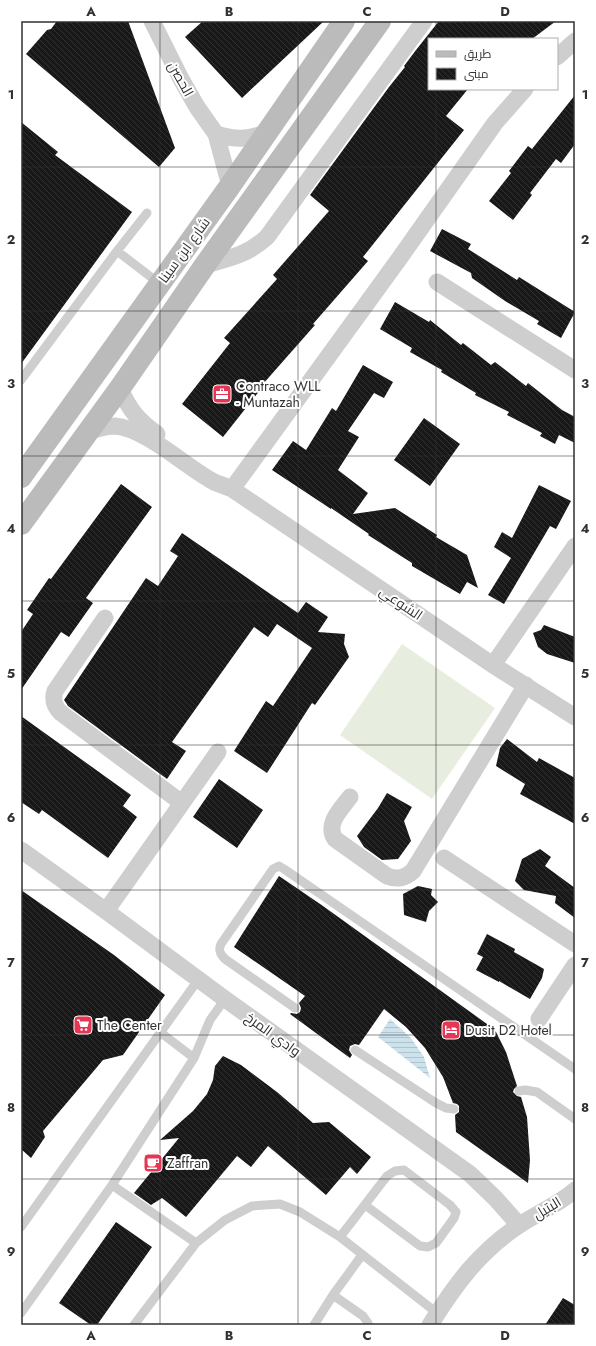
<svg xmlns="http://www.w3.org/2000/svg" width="596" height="1346" font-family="Jost,Cairo,sans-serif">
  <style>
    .garden { fill: #e8eedf }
    .water { fill: url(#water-rules) }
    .building { fill: url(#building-back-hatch) }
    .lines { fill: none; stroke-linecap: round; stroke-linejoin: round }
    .lane { stroke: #cecece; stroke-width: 9 }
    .street { stroke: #cecece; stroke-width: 17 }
    .secondary { stroke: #bbb; stroke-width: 22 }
    .grid { fill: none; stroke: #313131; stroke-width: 1; stroke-opacity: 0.55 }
    .labels { text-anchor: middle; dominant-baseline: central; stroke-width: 4; stroke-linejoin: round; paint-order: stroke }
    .street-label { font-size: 14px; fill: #313131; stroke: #fff }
    .poi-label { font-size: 14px; fill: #313131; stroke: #fff; text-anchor: start }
    .neatline { fill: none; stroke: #313131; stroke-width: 1.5 }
    .grid-label { font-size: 13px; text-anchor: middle; font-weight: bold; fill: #313131 }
  </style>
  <defs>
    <pattern id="water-rules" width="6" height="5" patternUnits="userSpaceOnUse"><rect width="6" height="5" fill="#cce3ed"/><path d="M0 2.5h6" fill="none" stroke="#b0c3cc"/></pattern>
    <pattern id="building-back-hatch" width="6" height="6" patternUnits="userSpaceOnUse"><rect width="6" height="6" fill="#181818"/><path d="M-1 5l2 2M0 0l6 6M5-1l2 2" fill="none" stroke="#313131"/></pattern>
  </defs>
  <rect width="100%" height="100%" fill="#fff"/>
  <!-- garden -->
  <path class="garden" d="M402 644 495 708 432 799 340 735Z"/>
  <!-- water -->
  <path class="water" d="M390 1019 411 1038 424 1057 430 1078 378 1037Z"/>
  <!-- building -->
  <path class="building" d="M57 21H128L175 148 159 167 26 54 47 30 51 29Z
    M203 21H324L242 98 185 37Z
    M439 21H556L532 39H429V89H468L446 116 464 130 363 257 368 261 313 324 315 325 263 384 264 385 223 437 182 404 230 343 224 338 277 279 273 275 329 211 310 195 389 87 405 67 404 66 416 50Z
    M575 95V144L561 163 556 159 530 193 532 195 513 220 489 201 511 173 509 171 528 146 532 149Z
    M21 122 58 152 55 155 132 212 21 364Z
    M442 229 471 244 468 249 517 280 519 277 575 312 561 338 537 324 539 321 505 301 472 278 471 273 430 251Z
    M395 302 429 322 430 320 461 345 463 343 491 365 495 362 526 386 528 383 562 410 575 417V443L559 435 555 444 540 436 542 433 507 415 509 412 475 395 476 393 441 372 442 370 410 352 412 348 380 329Z
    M363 365 393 382 384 398 374 393 348 431 359 437 338 470 368 493 353 514 395 508 437 535 436 537 467 555 478 588 467 582 460 594 412 566V563L368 535 369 534 331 508V509L272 470 293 441 306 450 332 408 336 411Z
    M424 418 460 444 430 486 394 460Z
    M121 484 152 507 86 598 93 603 69 637 61 632 21 690V632L33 614 27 610 49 578 51 579Z
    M539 485 571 501 556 529 550 526 504 604 488 595 511 558 494 547 502 532 512 538Z
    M182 533 298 613 306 602 328 617 318 632 345 634 344 644 349 657 315 705 312 703 267 773 234 751 266 701 273 706 312 648 277 624 268 637 254 627 172 742 186 751 167 779 68 706 64 700 146 578 158 586 178 556 170 551Z
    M544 625 575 637V663L547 654 538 647 533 633 541 630Z
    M21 716 131 795 123 806 137 817 108 858 42 810 39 814 21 802Z
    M507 739 537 762 539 758 575 778V824L520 794 525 784 496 766 500 748Z
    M219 779 263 810 237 848 193 817Z
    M387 793 412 807 404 821 411 841 398 859 382 860 364 847 357 836 378 808Z
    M540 849 551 857 545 866 575 888V918L555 903 556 896 524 890 515 881 522 859Z
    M279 876 323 906 487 1024 496 1032 506 1052 517 1086 514 1089 513 1092 517 1096 521 1097 527 1117 530 1160 528 1183 456 1132 455 1115 459 1112V1106L457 1104 453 1103 443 1077 425 1048 406 1027 384 1009 359 1045 355 1044 350 1046 349 1050 352 1055 350 1058 290 1014 291 1013 297 1014 300 1012 301 1008 299 1003 305 996 234 947Z
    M418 886 432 889 431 895 438 902 429 911 426 922 404 915 403 894Z
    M21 890 114 955 165 995 123 1055 103 1060 43 1131 45 1137 31 1158 21 1149Z
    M487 934 515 949 514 952 544 969 542 978 530 999 499 981V982L476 970 483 957 477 954Z
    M223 1056 241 1065 277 1092 313 1123 329 1122 371 1157 357 1174 350 1167 326 1195 268 1146 251 1167 237 1156 186 1217 162 1198 151 1205 134 1193 179 1138 160 1140 193 1111 207 1094 213 1080 215 1066Z
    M116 1222 152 1247 97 1325H91L59 1303Z
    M563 1298 575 1305V1325H545Z"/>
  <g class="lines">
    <!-- lane -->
    <path class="lane" d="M117 251 160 284
      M21 380 117 251 147 213
      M295 1008 225 959C220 954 218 950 221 944L273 869 279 866 284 869 575 1069
      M160 1032 194 1058
      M355 1050 436 1103 446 1108 454 1109
      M519 1091 525 1090 537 1092 575 1119
      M112 1185 196 1243
      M21 1227 198 980
      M340 1237 387 1176 395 1171 404 1170 450 1205 456 1212 454 1218 436 1243 428 1247 420 1246 365 1205
      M333 1295 363 1316 368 1323 367 1325
      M21 1313 112 1185 194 1058 210 1020 225 999
      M134 1325 196 1243 225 1220 252 1206 280 1204 300 1212 340 1237 437 1313
      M314 1325 333 1295 362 1255"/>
    <!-- street -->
    <path class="street" d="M152 21 181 79 197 107 216 134 230 186
      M557 57 575 41
      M216 134C236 140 248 140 267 132
      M205 265C231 258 247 255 267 237L424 21
      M437 282 575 370
      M120 388C129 410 139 421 157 434
      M87 432C96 429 105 426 115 426 144 428 183 464 209 479 216 484 224 485 232 489L493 665 575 717
      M232 489 399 259 495 123 525 89
      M105 618 55 691C52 700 54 706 61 713L182 803
      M493 665 575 546
      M350 797C341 809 325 824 335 839L387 876C398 880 405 878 413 871L526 685
      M21 850 106 911 225 999 470 1174 495 1198 519 1225
      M444 858 575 944
      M106 911 218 752
      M539 1019 575 965
      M430 1325C454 1286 479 1252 518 1226 537 1213 558 1205 575 1190"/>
    <!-- secondary -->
    <path class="secondary" d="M21 477 230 186 344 21
      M21 524 120 388 205 265 380 21"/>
  </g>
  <!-- grid -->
  <path class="grid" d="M160 21V1325M298 21V1325M436 21V39M436 89V1325M21 167H575M21 311H575M21 456H575M21 601H575M21 745H575M21 890H575M21 1035H575M21 1179H575"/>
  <!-- icons -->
  <defs>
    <symbol id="office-square" viewBox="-11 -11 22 22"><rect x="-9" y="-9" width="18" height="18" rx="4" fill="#e53653" stroke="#fff"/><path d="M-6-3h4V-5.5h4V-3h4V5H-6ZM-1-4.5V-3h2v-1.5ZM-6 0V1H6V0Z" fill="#fff"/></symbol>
    <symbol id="supermarket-square" viewBox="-11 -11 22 22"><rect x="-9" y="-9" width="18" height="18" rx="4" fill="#e53653" stroke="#fff"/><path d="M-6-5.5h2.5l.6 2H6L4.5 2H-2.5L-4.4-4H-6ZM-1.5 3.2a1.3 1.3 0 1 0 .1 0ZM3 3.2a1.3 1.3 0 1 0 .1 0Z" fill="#fff"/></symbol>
    <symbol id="hotel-square" viewBox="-11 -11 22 22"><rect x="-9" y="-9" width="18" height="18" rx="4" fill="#e53653" stroke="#fff"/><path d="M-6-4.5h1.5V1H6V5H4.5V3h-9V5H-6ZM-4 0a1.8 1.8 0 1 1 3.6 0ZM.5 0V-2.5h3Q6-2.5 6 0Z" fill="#fff"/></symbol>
    <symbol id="cafe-square" viewBox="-11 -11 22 22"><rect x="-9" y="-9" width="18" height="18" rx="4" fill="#e53653" stroke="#fff"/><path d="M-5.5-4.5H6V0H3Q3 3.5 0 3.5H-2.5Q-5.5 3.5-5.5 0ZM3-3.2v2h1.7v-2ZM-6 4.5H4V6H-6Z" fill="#fff"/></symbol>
  </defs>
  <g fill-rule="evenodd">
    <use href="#office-square" x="211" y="383" width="22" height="22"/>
    <use href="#supermarket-square" x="72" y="1014" width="22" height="22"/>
    <use href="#hotel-square" x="440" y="1019" width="22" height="22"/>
    <use href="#cafe-square" x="142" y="1152" width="22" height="22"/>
  </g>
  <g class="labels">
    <!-- street labels -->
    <g class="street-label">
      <text transform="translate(181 79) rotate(61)">الحصن</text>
      <text transform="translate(184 250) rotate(-54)">شارع ابن سينا</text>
      <text transform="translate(401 603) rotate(34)">الشوعي</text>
      <text transform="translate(273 1034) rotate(36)">وادي المرخ</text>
      <text transform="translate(547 1208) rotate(-31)">البتيل</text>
    </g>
    <!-- poi labels -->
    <g class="poi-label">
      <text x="236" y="386">Contraco WLL<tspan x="236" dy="16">- Muntazah</tspan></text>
      <text x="97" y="1025">The Center</text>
      <text x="465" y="1030">Dusit D2 Hotel</text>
      <text x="167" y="1163">Zaffran</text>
    </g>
  </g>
  <!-- border -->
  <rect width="596" height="1346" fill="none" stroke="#ffffff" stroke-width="44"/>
  <!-- legend -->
  <rect x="428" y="38" width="130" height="52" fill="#ffffff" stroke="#adadad"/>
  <rect x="436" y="51" width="20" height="6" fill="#bbbbbb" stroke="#adadad"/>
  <text x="464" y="58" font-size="12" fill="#313131">طريق</text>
  <rect x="436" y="68" width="20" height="12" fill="url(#building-back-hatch)" stroke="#adadad"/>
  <text x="464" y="78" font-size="12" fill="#313131">مبنى</text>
  <rect x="22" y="22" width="552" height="1302" class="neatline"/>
  <g class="grid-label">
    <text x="91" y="16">A</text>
    <text x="229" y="16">B</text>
    <text x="367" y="16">C</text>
    <text x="505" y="16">D</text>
    <text x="11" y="99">1</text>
    <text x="585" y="99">1</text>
    <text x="11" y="244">2</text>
    <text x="585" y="244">2</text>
    <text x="11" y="388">3</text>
    <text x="585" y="388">3</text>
    <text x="11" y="533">4</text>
    <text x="585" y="533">4</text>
    <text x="11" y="678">5</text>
    <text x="585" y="678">5</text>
    <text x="11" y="822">6</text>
    <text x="585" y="822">6</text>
    <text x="11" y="967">7</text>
    <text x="585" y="967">7</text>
    <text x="11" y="1112">8</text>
    <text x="585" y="1112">8</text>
    <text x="11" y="1256">9</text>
    <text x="585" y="1256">9</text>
    <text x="91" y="1340">A</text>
    <text x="229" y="1340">B</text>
    <text x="367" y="1340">C</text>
    <text x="505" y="1340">D</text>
  </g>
</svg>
